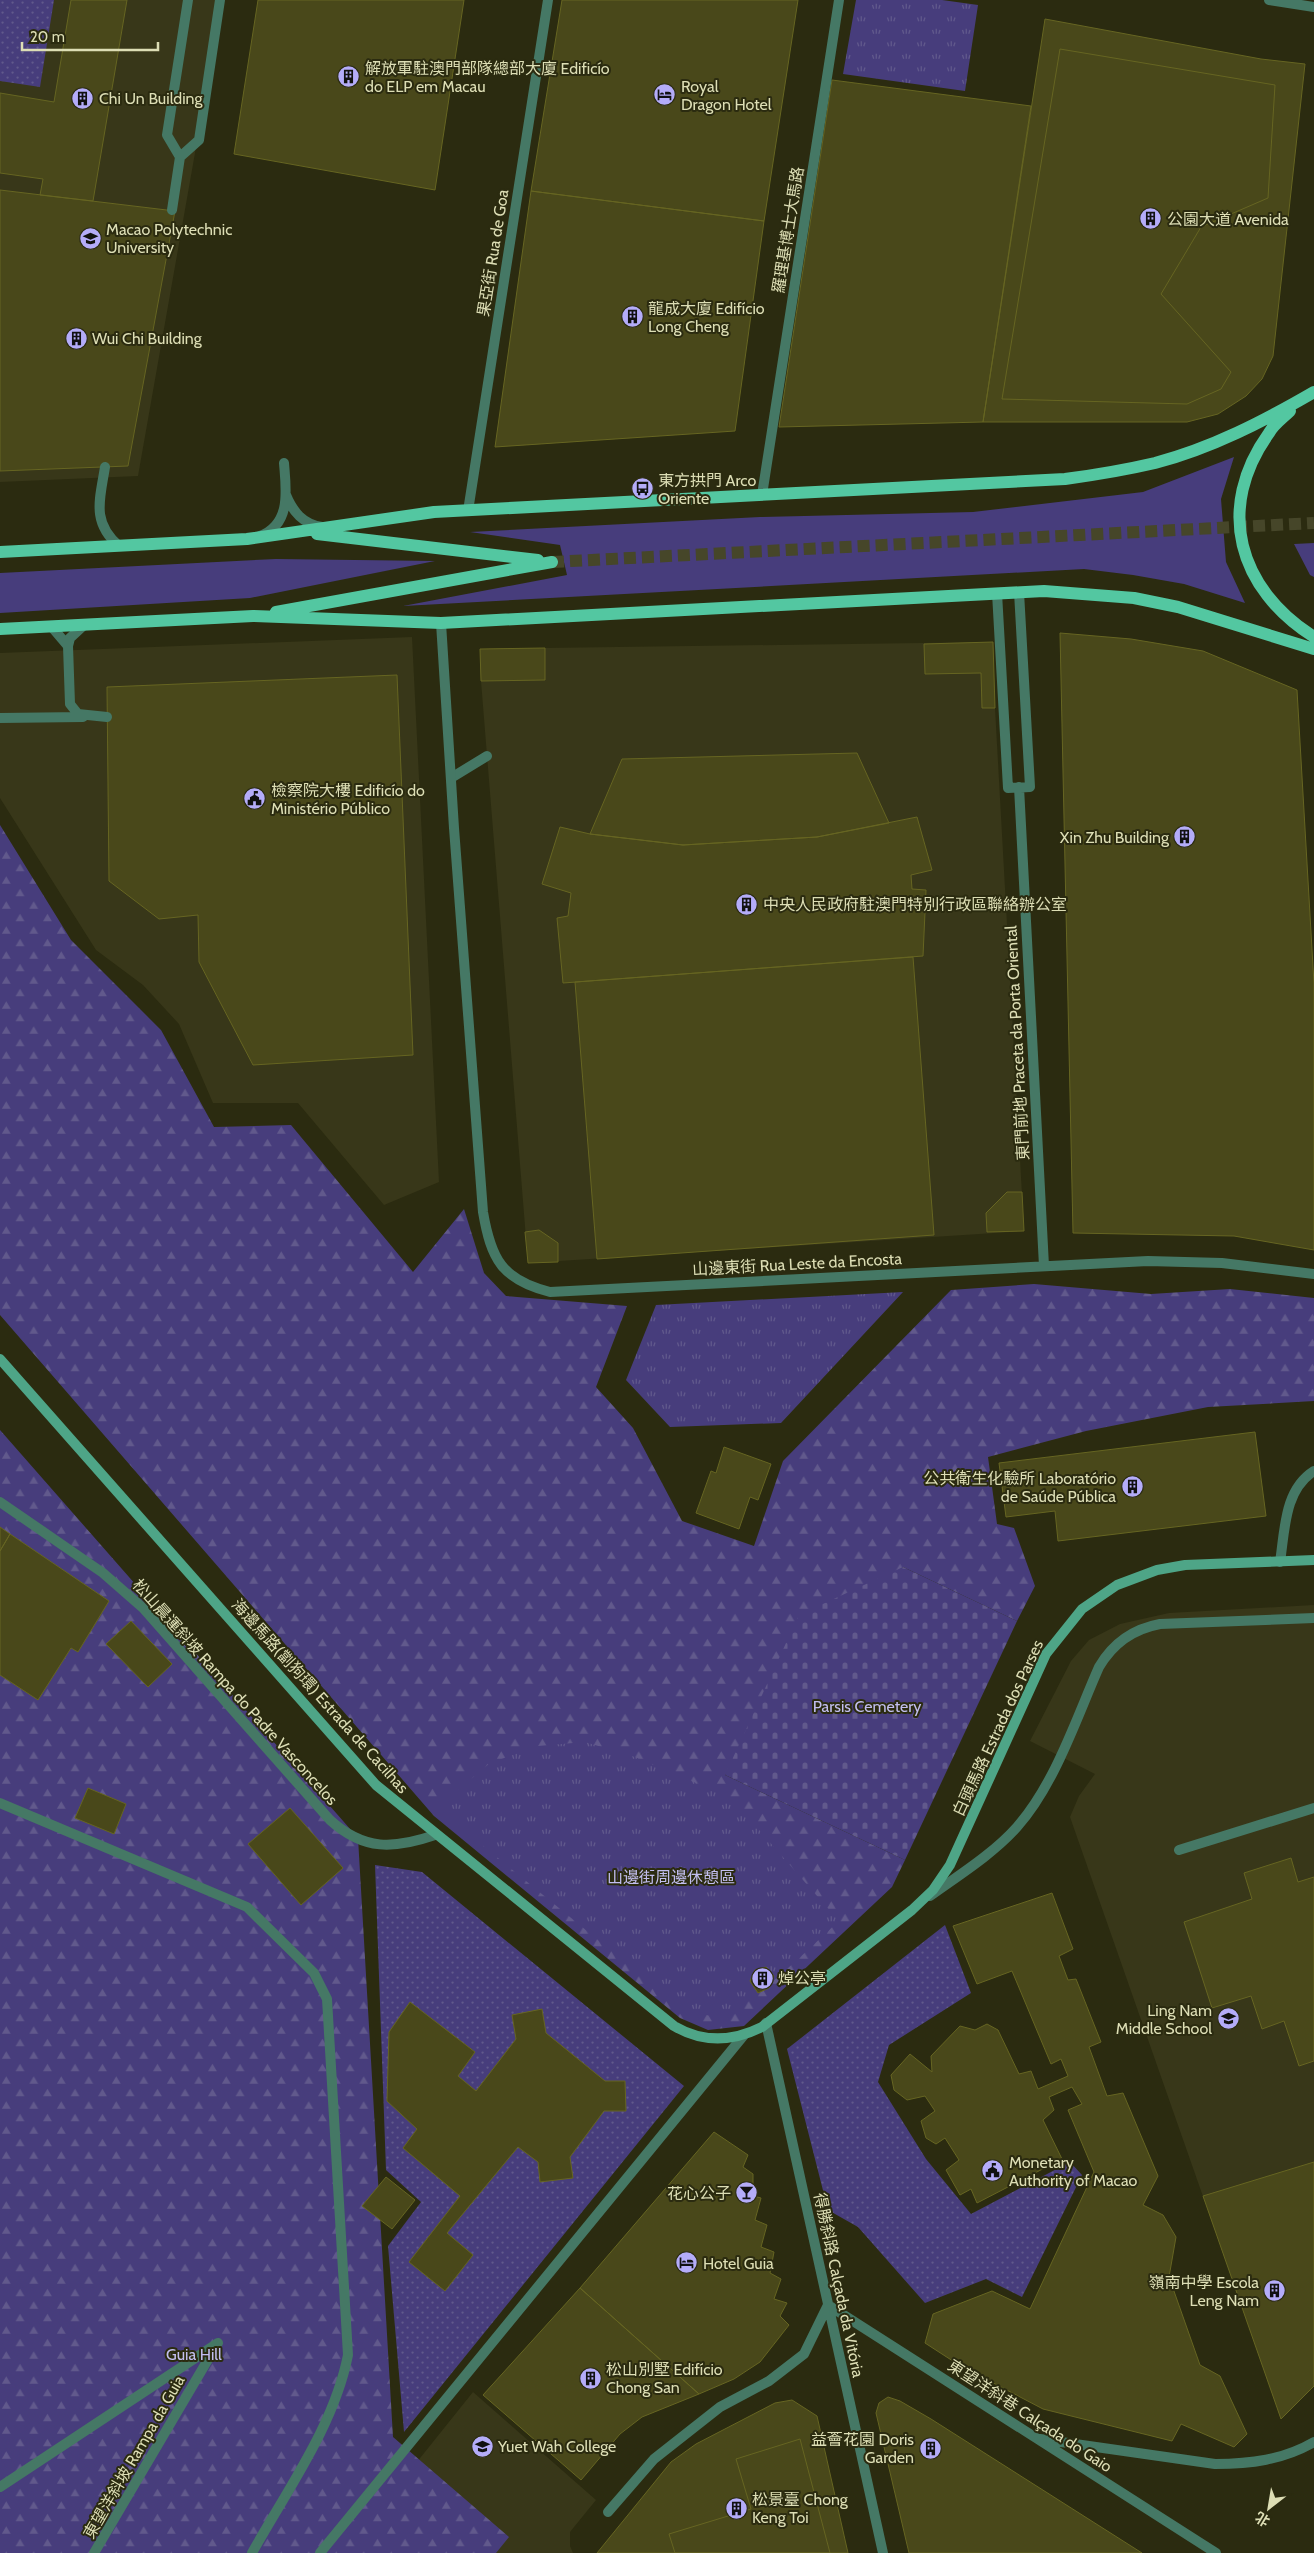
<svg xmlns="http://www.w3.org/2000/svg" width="1314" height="2553" font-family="Cabin,'Noto Sans SC',sans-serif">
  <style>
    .built { fill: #383719 }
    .grass { fill: #473d7c }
    .forest { fill: url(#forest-firs) }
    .cemetery { fill: url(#cemetery-stones) }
    .park { fill: url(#park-tufts) }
    .garden { fill: url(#garden-dots) }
    .building { fill: #49481a; stroke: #666522 }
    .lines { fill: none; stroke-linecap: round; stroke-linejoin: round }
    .primary-tunnel { stroke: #464629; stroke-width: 12; stroke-dasharray: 12 6; stroke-linecap: butt }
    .lane { stroke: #457865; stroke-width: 10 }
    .street { stroke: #457865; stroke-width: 10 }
    .secondary { stroke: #4ea587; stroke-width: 10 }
    .primary { stroke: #53c7a1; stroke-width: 12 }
    .labels { text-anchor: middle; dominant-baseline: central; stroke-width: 4; stroke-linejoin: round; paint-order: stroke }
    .poi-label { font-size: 16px; fill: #dddeb5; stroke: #2b2b10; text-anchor: start }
    .street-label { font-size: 16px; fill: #dddeb5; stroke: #2b2b10 }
    .park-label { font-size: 16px; fill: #c2beef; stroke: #2b2b10 }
  </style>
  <defs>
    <pattern id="forest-firs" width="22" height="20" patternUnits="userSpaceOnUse" patternTransform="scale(1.25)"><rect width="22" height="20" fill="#473d7c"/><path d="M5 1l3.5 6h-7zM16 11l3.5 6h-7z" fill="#61598c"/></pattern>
    <pattern id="cemetery-stones" width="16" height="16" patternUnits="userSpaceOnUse" patternTransform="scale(1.25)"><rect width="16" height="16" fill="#473d7c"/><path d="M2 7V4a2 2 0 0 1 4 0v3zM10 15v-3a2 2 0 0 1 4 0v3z" fill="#61598c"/></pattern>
    <pattern id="park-tufts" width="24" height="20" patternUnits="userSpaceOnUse" patternTransform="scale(1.25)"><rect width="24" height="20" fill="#473d7c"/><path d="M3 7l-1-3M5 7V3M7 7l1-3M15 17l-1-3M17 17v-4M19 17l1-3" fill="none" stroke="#61598c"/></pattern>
    <pattern id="garden-dots" width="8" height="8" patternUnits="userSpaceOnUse" patternTransform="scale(1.25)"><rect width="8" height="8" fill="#473d7c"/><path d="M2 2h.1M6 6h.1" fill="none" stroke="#61598c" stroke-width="1.8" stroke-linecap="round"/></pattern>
  </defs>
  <rect width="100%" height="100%" fill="#2b2b10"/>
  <!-- built -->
  <path class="built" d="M0 0H222L138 476 0 482Z
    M412 637 439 1182 384 1205 298 1103H213L179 1024 143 985 96 950 0 798V653Z
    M993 642 995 708 1024 1231 528 1263 481 681 480 649Z
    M1314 1605V2386L1281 2419 1070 1817 1079 1796 1095 1774 1030 1741 1071 1661 1089 1640 1120 1624 1169 1613Z
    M473 2392 596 2500 570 2532V2546L573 2553H344Z"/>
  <!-- grass -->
  <path class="grass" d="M1234 457 1221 499 1226 562 1245 603 1184 584 1133 575 1084 569 403 606 567 575 560 545 470 532 760 517 973 512 1143 492Z
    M1314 543V577L1310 575 1294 544Z
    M276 559 435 561 250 598 0 613V573Z"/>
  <!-- forest -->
  <path class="forest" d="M0 825 71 940 161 1030 214 1127 291 1125 413 1272 464 1209 484 1273 506 1296 627 1306 596 1387 633 1428 682 1521 754 1546 783 1461 951 1290 1034 1284 1151 1294 1230 1289 1314 1298V1401L1208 1407 1086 1431 988 1457 997 1524 1014 1528 1035 1586 1017 1621 903 1567 725 1775 905 1860 892 1887 744 2026 708 2030 680 2018 434 1816 0 1315Z
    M0 1430 358 1838 393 2437 509 2537 496 2553H0Z"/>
  <!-- cemetery -->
  <path class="cemetery" d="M903 1567 1017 1621 905 1860 725 1775 799 1615Z"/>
  <!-- park -->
  <path class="park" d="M856 0H942L978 5 965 91 843 74Z
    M903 1292 781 1423 670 1427 626 1380 656 1305Z
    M585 1742 635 1757 731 1798 839 1921C810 1947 757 2002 722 2014 709 2018 694 2013 681 2008L437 1808 490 1763 538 1746Z"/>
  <!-- garden -->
  <path class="garden" d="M0 0H54L40 87 0 81Z
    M375 1865 422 1872 684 2086 404 2432 388 2246 421 2202 386 2170Z
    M945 1925 971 1993 889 2045 878 2082 926 2159 971 2214 1070 2162 1082 2175 1022 2297 986 2279 925 2303 858 2227 828 2210 787 2049Z"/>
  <!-- building -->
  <path class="building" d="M71 0H127L93 201 40 195 43 179 0 173V93L54 102Z
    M258 0H464L435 190 234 154Z
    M562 0H798L764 221 531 191Z
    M1045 19 1261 59 1305 64 1273 356 1262 379 1246 396 1218 414 1187 422H983Z
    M1060 49 1275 85 1268 198 1201 227 1161 294 1231 372 1221 389 1187 404 1002 399Z
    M832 80 1031 106 983 422 779 427Z
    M0 190 175 211 128 466 0 471Z
    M531 191 764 221 735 431 495 447Z
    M1060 633 1131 639 1203 651 1297 690 1314 984V1250L1234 1236 1073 1233Z
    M993 642 995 708H982L981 673 925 674 924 644Z
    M545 648V680L481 681 480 649Z
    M397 675 413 1055 253 1065 199 962 198 915 159 919 109 881 107 687Z
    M857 753 889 823 817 837 683 845 590 834 622 759Z
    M917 817 932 870 911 875 912 889 926 890 923 956 563 983 557 918 568 916 571 893 542 884 560 827 590 834 683 845 817 837Z
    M913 957 934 1235 597 1259 575 982Z
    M1007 1192H1022L1024 1231 987 1232 986 1213Z
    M539 1230 558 1243V1262L528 1263 525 1232Z
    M1255 1432 1266 1516 1058 1541 1055 1511 1006 1517 999 1463Z
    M724 1447 771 1464 758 1500 750 1497 739 1529 696 1513 711 1471 716 1473Z
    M0 1527 10 1534 0 1551Z
    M10 1534 109 1601 78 1652 71 1648 38 1700 0 1675V1551Z
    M131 1621 172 1664 148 1687 106 1644Z
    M88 1788 126 1804 114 1834 75 1818Z
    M290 1808 343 1868 301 1905 248 1844Z
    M1291 1858 1298 1882 1314 1877V2061L1299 2066 1284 2021 1262 2029 1251 1996 1212 2008 1184 1922 1252 1899 1244 1873Z
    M1052 1893 1073 1949 1059 1956 1068 1980 1076 1979 1101 2042 1089 2047 1107 2096 1123 2093 1158 2176 1143 2205 1163 2215 1176 2237 1169 2277 1200 2365 1220 2376 1247 2434 1234 2447 1181 2424 1172 2441 1043 2409 959 2365 925 2343 933 2314 992 2291 1030 2309 1094 2172 1068 2110 1082 2104 1072 2087 1049 2097 1054 2110 1043 2120 1062 2159 977 2203 971 2189 960 2195 946 2170 959 2160 945 2138 936 2144 926 2138 921 2121 935 2111 925 2096 907 2100 894 2090 891 2075 910 2054 932 2072 931 2056 960 2026 975 2030 987 2024 998 2030 1019 2074 1031 2071 1038 2089 1068 2076 1061 2059 1051 2064 1012 1971 977 1984 953 1926Z
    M766 1967 774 1976 769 1988 758 1993 750 1981 755 1970Z
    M410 2002 475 2052 458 2076 476 2091 516 2039 512 2015 542 2009 546 2033 605 2081H625L626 2111H604L570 2157 573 2178 540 2182 538 2162 518 2147 447 2233 473 2255 445 2291 409 2262 460 2196 403 2148 417 2129 387 2101 389 2032Z
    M714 2132 748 2155 743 2167 753 2174V2196L761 2198 755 2220 767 2225 761 2247 774 2252 770 2273 781 2279 774 2299 787 2303 780 2316 789 2325 760 2362 734 2379 699 2394 580 2288Z
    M1314 2162V2386L1281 2419 1203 2196Z
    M386 2177 415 2200 392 2229 362 2206Z
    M580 2288 699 2394 642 2417 620 2434 581 2480 483 2395Z
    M888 2397 900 2401 931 2419 1142 2553H909L876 2413 879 2403Z
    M792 2400 817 2416 848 2553H597L671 2462 696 2444 775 2403Z
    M800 2439 830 2553H675L669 2534 751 2509 736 2459Z"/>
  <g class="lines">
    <!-- primary-tunnel -->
    <path class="primary-tunnel" d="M552 562 1314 523"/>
    <!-- lane -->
    <path class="lane" d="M180 157 167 135 188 0
      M172 210 180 157 199 140 220 0
      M105 467C100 499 91 522 119 546
      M286 495C293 512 303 524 322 527
      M260 536C292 524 286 489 284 463
      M84 625 70 638 68 646 70 704 78 714 107 717
      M51 626 68 646
      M0 718 83 717
      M451 778 487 756
      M1280 1562C1285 1530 1284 1490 1314 1471
      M1179 1850 1314 1808
      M930 1896C959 1875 993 1854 1017 1827 1055 1784 1076 1719 1099 1667 1113 1643 1133 1629 1160 1624L1314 1618"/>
    <!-- street -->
    <path class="street" d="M1269 0 1314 7
      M762 495 839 0
      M468 511 548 0
      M997 593 1008 788 1030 787 1019 592
      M441 623 454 828 483 1212C491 1259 502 1280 550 1292L1148 1261 1222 1263 1314 1274
      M1019 787 1044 1266
      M0 1502 103 1573 143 1608 330 1820C364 1851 394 1849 435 1835
      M0 1803 247 1907 314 1973 327 1999 348 2355C334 2426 287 2490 252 2553
      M766 2023 883 2553
      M828 2305 1216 2553
      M1040 2439 1215 2464C1250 2464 1283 2460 1314 2442
      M0 2487 218 2343
      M608 2512 654 2459 720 2407 769 2381 804 2354 828 2305
      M94 2553 216 2346
      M320 2553 744 2035"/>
    <!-- secondary -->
    <path class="secondary" d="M0 1359 376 1785 674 2026C703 2043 732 2042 762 2027L912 1910 933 1890 950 1865 1046 1654 1082 1609 1117 1585 1157 1570 1185 1565 1314 1560"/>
    <!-- primary -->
    <path class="primary" d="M1290 411C1283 418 1274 424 1269 433 1215 508 1238 589 1314 637
      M317 534 538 560
      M0 552 247 539 434 512 1065 479C1095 475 1125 470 1155 463 1212 448 1264 421 1314 392
      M276 612 552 562
      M0 629 253 616 441 623 1044 591 1134 598 1178 607 1314 649"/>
  </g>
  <!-- icons -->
  <defs>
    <symbol id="building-disc" viewBox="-11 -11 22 22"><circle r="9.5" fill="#b4acf9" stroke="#2b2b10"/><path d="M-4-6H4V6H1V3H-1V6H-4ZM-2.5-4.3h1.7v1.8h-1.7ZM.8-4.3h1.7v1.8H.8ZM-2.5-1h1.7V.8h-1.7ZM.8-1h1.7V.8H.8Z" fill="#111"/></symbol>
    <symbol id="hotel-disc" viewBox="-11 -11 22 22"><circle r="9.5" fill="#b4acf9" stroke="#2b2b10"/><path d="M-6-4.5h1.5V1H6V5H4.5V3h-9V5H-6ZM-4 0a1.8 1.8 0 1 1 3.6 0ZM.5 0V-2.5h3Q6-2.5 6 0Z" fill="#111"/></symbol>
    <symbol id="university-disc" viewBox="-11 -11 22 22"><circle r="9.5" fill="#b4acf9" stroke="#2b2b10"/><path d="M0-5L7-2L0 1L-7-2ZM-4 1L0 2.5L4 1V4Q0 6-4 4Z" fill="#111"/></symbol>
    <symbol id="bus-disc" viewBox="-11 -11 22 22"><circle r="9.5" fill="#b4acf9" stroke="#2b2b10"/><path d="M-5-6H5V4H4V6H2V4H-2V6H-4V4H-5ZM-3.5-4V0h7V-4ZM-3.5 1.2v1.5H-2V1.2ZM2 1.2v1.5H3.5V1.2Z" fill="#111"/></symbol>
    <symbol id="civic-disc" viewBox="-11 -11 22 22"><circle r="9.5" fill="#b4acf9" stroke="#2b2b10"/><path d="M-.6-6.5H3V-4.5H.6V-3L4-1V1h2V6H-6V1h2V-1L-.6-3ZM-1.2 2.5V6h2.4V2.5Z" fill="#111"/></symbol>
    <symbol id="school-disc" viewBox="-11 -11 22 22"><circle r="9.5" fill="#b4acf9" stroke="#2b2b10"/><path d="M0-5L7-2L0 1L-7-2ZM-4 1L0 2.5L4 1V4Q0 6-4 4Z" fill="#111"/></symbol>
    <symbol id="bar-disc" viewBox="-11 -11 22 22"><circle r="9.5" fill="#b4acf9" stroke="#2b2b10"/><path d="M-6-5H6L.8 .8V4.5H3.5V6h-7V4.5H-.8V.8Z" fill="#111"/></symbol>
  </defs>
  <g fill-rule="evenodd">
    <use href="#building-disc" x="336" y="64" width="25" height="25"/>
    <use href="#hotel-disc" x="652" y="82" width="25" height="25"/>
    <use href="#building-disc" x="70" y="86" width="25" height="25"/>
    <use href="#building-disc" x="1138" y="206" width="25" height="25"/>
    <use href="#university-disc" x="78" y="226" width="25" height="25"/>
    <use href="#building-disc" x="620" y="304" width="25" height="25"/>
    <use href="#building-disc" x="64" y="326" width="25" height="25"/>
    <use href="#bus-disc" x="630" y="476" width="25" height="25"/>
    <use href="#civic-disc" x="242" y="786" width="25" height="25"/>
    <use href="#building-disc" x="1172" y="824" width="25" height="25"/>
    <use href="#building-disc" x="734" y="892" width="25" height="25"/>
    <use href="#building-disc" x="1120" y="1474" width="25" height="25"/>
    <use href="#building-disc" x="750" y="1966" width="25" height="25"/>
    <use href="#school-disc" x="1216" y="2006" width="25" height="25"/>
    <use href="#civic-disc" x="980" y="2158" width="25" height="25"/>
    <use href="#bar-disc" x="734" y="2180" width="25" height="25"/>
    <use href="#hotel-disc" x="674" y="2250" width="25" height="25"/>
    <use href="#building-disc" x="1262" y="2278" width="25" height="25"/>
    <use href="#building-disc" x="578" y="2366" width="25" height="25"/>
    <use href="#school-disc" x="470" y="2434" width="25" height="25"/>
    <use href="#building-disc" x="918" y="2436" width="25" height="25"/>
    <use href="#building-disc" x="724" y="2496" width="25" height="25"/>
  </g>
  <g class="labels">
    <!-- poi labels -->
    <g class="poi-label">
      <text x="365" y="68">解放軍駐澳門部隊總部大廈 Edificío<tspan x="365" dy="18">do ELP em Macau</tspan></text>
      <text x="681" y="86">Royal<tspan x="681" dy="18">Dragon Hotel</tspan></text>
      <text x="99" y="98">Chi Un Building</text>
      <text x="1167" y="219">公園大道 Avenida</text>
      <text x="106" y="229">Macao Polytechnic<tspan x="106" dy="18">University</tspan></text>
      <text x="648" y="308">龍成大廈 Edifício<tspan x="648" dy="18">Long Cheng</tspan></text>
      <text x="92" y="338">Wui Chi Building</text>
      <text x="658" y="480">東方拱門 Arco<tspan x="658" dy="18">Oriente</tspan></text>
      <text x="271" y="790">檢察院大樓 Edificío do<tspan x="271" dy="18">Ministério Público</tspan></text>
      <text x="1169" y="837" text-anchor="end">Xin Zhu Building</text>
      <text x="763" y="904">中央人民政府駐澳門特別行政區聯絡辦公室</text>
      <text x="1116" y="1478" text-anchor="end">公共衛生化驗所 Laboratório<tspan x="1116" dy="18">de Saúde Pública</tspan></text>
      <text x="778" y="1978">焯公亭</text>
      <text x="1212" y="2010" text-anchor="end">Ling Nam<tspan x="1212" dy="18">Middle School</tspan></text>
      <text x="1009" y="2162">Monetary<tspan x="1009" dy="18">Authority of Macao</tspan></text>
      <text x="731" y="2193" text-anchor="end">花心公子</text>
      <text x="703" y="2263">Hotel Guia</text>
      <text x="1259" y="2282" text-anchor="end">嶺南中學 Escola<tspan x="1259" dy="18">Leng Nam</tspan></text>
      <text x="606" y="2369">松山別墅 Edifício<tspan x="606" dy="18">Chong San</tspan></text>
      <text x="914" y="2439" text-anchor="end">益薈花園 Doris<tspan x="914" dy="18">Garden</tspan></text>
      <text x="498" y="2446">Yuet Wah College</text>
      <text x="752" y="2499">松景臺 Chong<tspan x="752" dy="18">Keng Toi</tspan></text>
    </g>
    <!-- street labels -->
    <g class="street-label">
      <text transform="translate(788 230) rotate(-81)">羅理基博士大馬路</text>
      <text transform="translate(493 253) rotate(-81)">果亞街 Rua de Goa</text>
      <text transform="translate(1017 1043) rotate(-93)">東門前地 Praceta da Porta Oriental</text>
      <text transform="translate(797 1264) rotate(-3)">山邊東街 Rua Leste da Encosta</text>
      <text transform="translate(235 1692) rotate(48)">松山晨運斜坡 Rampa do Padre Vasconcelos</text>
      <text transform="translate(320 1696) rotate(48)">海邊馬路(劏狗環) Estrada de Cacilhas</text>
      <text transform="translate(998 1728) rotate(-65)">白頭馬路 Estrada dos Parses</text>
      <text transform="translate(839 2285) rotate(78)">得勝斜路 Calçada da Vitória</text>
      <text transform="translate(1030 2416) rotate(33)">東望洋斜巷 Calçada do Gaio</text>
      <text transform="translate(134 2457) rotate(-60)">東望洋斜坡 Rampa da Guia</text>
    </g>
    <!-- park labels -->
    <g class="park-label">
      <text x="867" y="1706">Parsis Cemetery</text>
      <text x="671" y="1877">山邊街周邊休憩區</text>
      <text x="194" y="2354">Guia Hill</text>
    </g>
  </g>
  <!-- north arrow -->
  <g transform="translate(1269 2508) rotate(211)" stroke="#2b2b10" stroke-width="4" paint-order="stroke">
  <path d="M0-4L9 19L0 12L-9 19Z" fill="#dddeb5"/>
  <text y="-8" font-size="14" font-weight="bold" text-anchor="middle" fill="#dddeb5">北</text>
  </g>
  <!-- scale -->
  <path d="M22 42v8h136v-8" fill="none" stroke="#dddeb5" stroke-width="2.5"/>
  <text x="30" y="42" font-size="15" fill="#dddeb5" stroke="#2b2b10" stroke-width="4" paint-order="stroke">20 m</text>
</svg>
